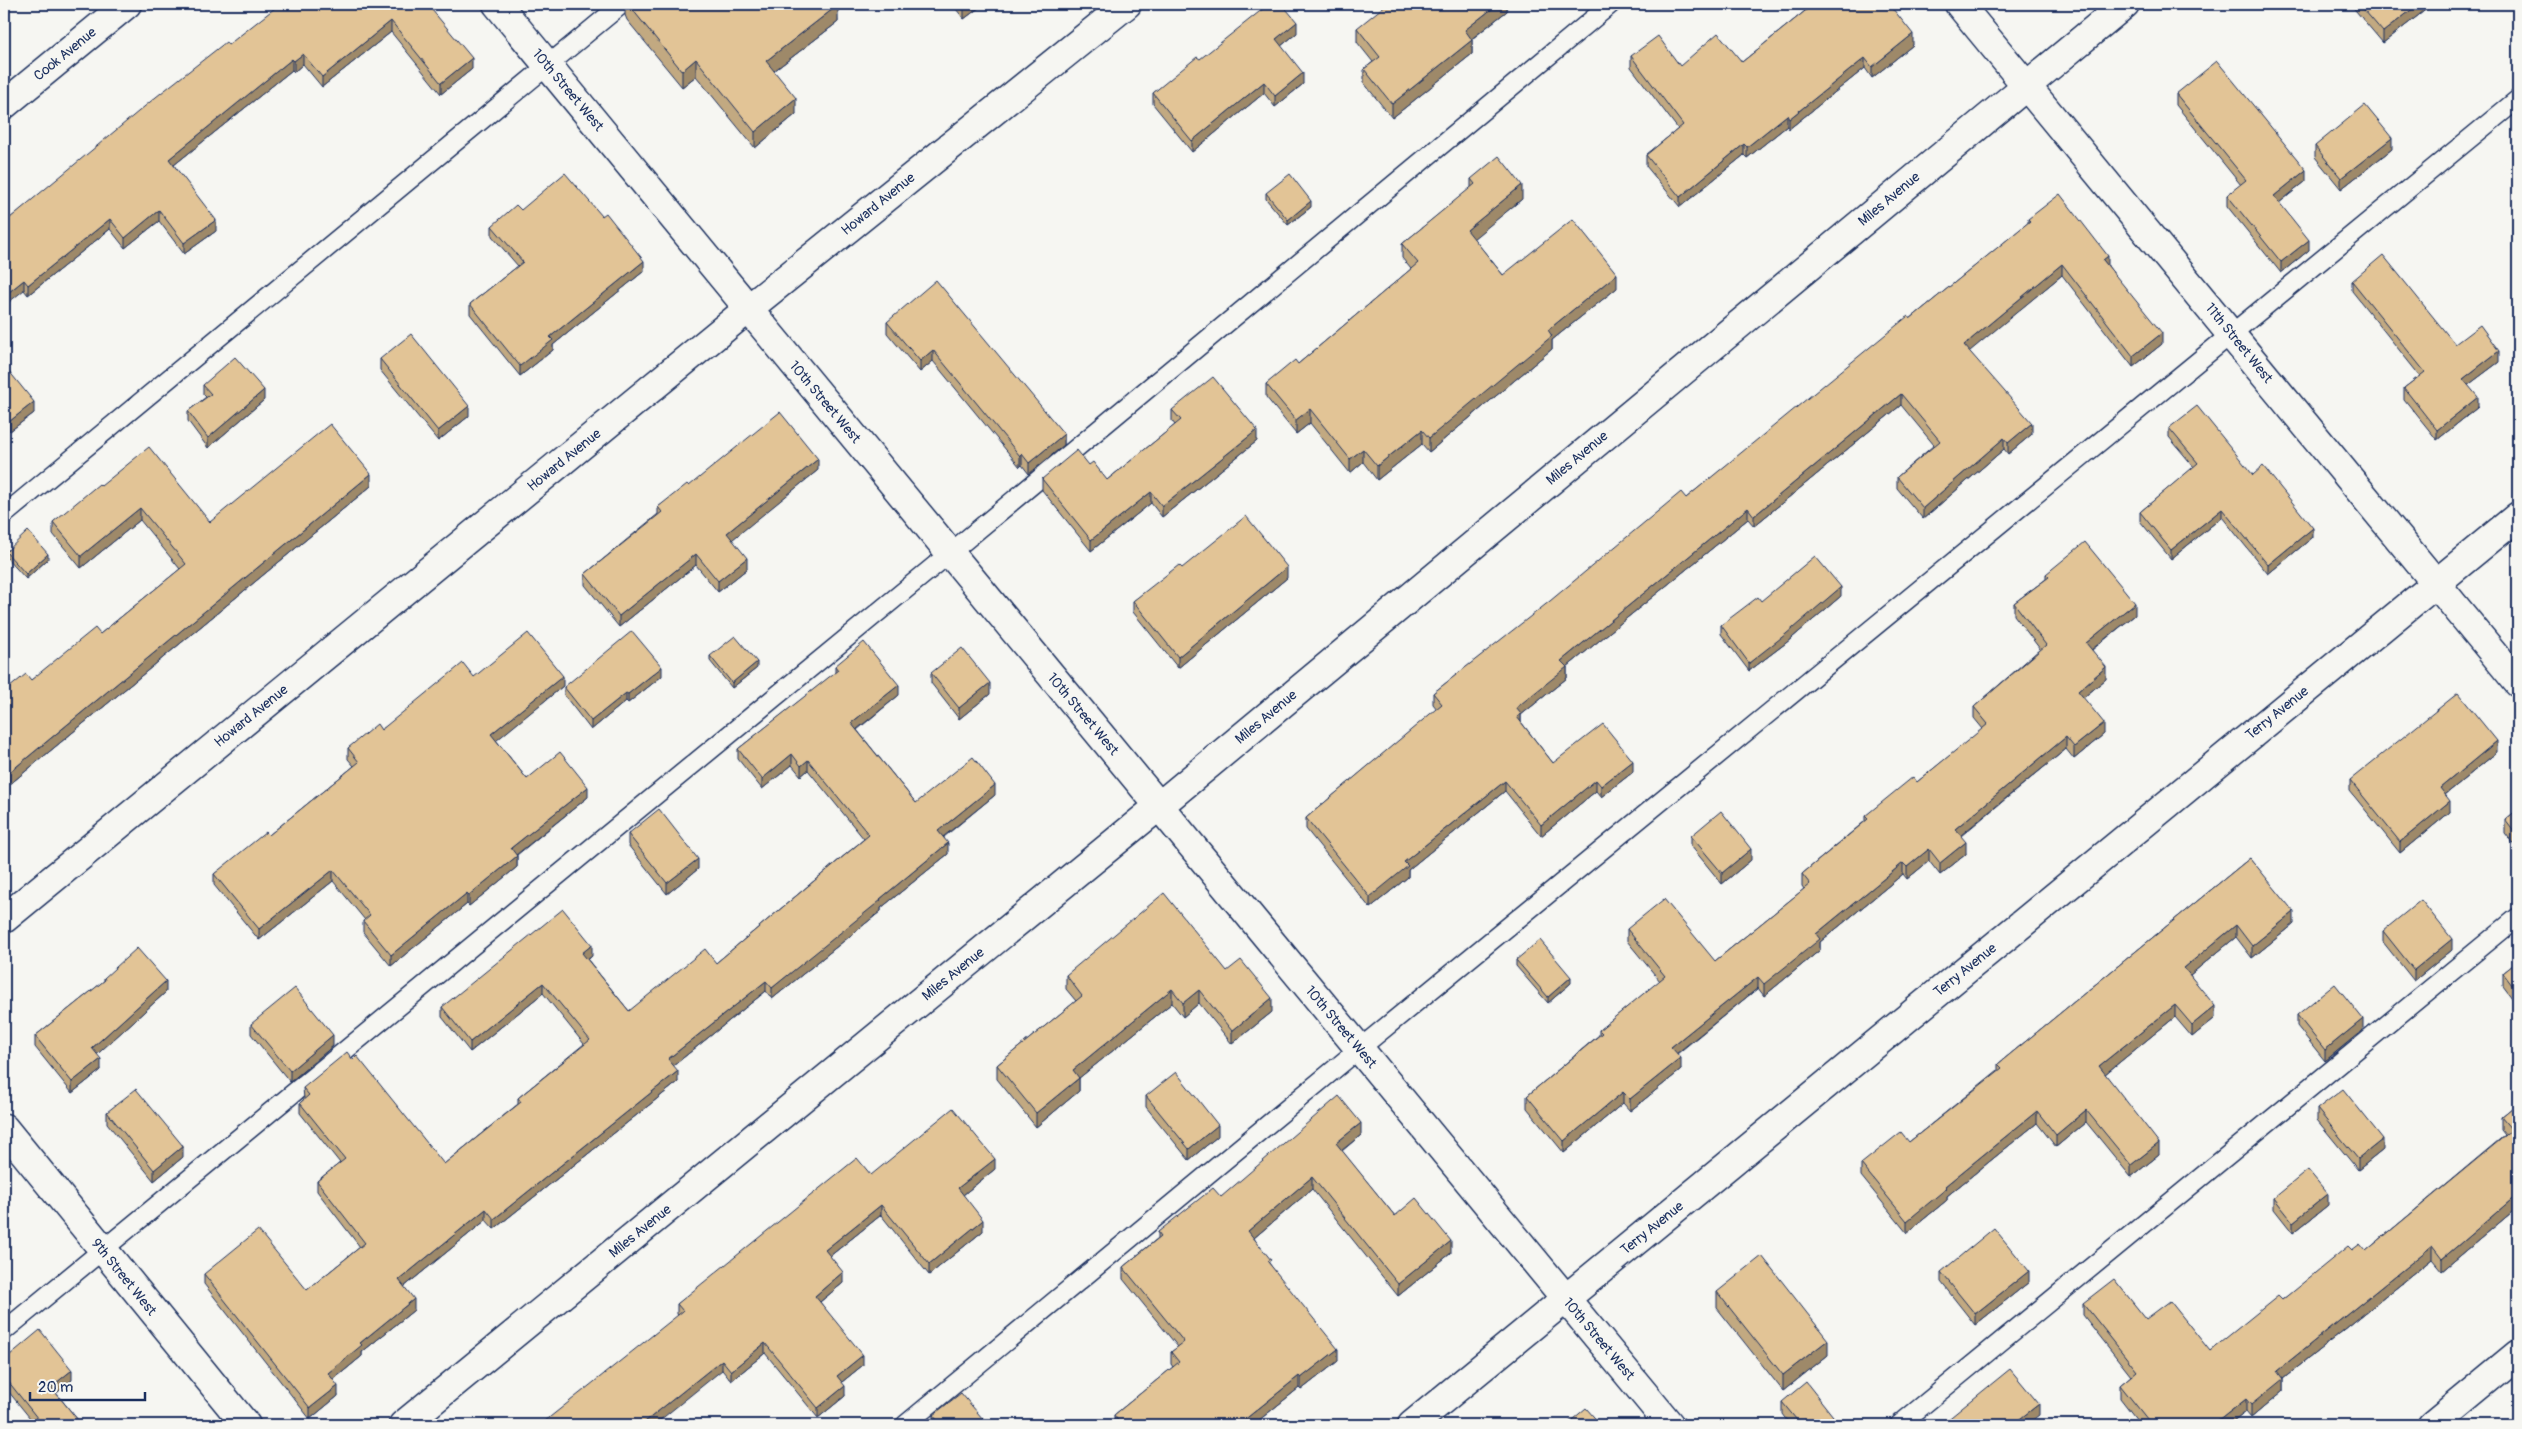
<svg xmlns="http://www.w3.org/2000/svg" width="2522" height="1429" font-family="Pangolin,sans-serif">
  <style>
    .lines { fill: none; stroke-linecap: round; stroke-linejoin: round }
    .service-casing { stroke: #1b2f5e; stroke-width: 21 }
    .minor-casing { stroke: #1b2f5e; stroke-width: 31 }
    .service { stroke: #f6f6f2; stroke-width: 18 }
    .minor { stroke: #f6f6f2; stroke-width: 28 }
    .wall { fill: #c2a981; stroke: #1b2f5e }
    .shaded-wall { fill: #9e8969; stroke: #1b2f5e }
    .building { fill: #e2c496; stroke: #1b2f5e }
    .labels { text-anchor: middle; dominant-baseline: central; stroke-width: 4.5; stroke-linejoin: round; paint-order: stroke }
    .street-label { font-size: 14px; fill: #1b2f5e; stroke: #f6f6f2 }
  </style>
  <rect width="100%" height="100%" fill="#f6f6f2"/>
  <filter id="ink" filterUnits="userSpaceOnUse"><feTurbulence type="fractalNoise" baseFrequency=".02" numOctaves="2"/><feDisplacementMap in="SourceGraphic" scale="10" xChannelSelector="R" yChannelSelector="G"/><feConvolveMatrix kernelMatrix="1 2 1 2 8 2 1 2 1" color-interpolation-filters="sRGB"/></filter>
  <g filter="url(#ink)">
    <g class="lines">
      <defs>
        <path id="service" d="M4 515 622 4
          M4 1331 950 553 1611 4
          M905 1425 1359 1049 2518 99
          M1899 1425 2518 917"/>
        <path id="minor" d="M497 4 1670 1425
          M1959 4 2518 683
          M4 105 127 4
          M4 919 748 309 1127 4
          M4 1128 246 1425
          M403 1425 1159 806 2125 4
          M1412 1425 2518 516
          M2432 1425 2518 1354"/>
      </defs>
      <!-- service casing -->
      <use href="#service" class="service-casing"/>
      <!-- minor casing -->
      <use href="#minor" class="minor-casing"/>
      <!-- service -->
      <use href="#service" class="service"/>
      <!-- minor -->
      <use href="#minor" class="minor"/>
    </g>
    <!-- wall -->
    <path class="wall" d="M427 4 472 69 441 94 391 32 322 87 303 64 294 72 292 70 174 165 216 231 184 254 159 221 125 248 110 229 28 295 24 290 4 223 228 45Z
      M625 4H837L838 22 774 71 796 114 755 148 696 76 682 87 627 20 625 15Z
      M952 4H984L964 19Z
      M1507 4V11L1472 39V54L1392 118 1364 83V69L1373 62 1357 42V28Z
      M1799 4H1889L1913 45 1872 78 1865 68 1789 129 1787 126 1747 158 1744 155 1680 207 1646 166V155L1678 129 1631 67V56L1680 66 1742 62 1805 11Z
      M2350 4H2433L2383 43Z
      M1297 33 1281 46 1303 84 1275 107 1264 93 1192 152 1153 104V93L1200 59Z
      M2176 94 2306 181 2279 203 2309 250 2281 273 2227 206V195L2241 185 2176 105Z
      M2315 146 2392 149 2341 189 2315 157Z
      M1471 179 1522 199 1473 238 1503 275 1617 288 1552 340V349L1429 452 1422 444 1377 480 1363 462 1350 473 1310 423 1296 434 1266 397V384L1298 364 1411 269 1402 258V244L1471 188Z
      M1266 193 1311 207 1288 225 1266 199Z
      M521 210 602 216 644 271 553 345V350L520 376 470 314V304L518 266 492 236V226Z
      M2028 219 2108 266 2162 344 2133 367 2062 275 1969 351 2032 434 2008 454 2004 449 1923 519 1897 488V477L1934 445 1901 405 1754 526 1748 519 1567 667V678L1521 715V722L1553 763 1633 772 1601 797 1596 791 1541 836 1505 791 1408 870V877L1370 908 1306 829V818L1437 709 1433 704V693L1686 498 1910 319 2028 223Z
      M2352 281 2455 344 2499 362 2468 385 2478 407 2437 440 2404 399V388L2420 376 2352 291Z
      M887 322 1064 434V445L1029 474 1022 465 1020 467 933 361 920 372 887 333Z
      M380 359 469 416 438 441 380 370Z
      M4 365 34 413 10 431 4 423Z
      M203 385 264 400 208 448 188 421V411L206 397 203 394Z
      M1172 410 1257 441 1162 517 1151 503 1091 551 1042 490V479L1089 465 1107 480 1175 425 1172 421Z
      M2169 428 2253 475 2313 537 2268 574 2222 517 2171 559 2140 521V512L2194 467 2169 437Z
      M818 470 732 539 747 569 718 592 696 565 619 627 585 585V574L658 514V507L689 486Z
      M101 486 210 522 371 486 9 785V792L4 796 31 680 100 634 180 569 140 520 81 568 53 534V522Z
      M6 552 48 559 26 579 6 557Z
      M1182 568 1287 578 1178 668 1133 612V601Z
      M2046 574 2135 615 2092 650 2106 679 2083 698 2104 734 2074 759 2066 749 1961 836 1966 854 1940 875 1929 861 1907 879 1903 874 1820 942V950L1764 996 1758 988 1677 1054 1681 1070 1630 1111 1623 1103 1564 1153 1527 1108V1096L1599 1035V1030L1660 981 1627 941V929L1715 961 1804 889 1802 886V874L1865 821V816L1917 782 1983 729 1974 718V707L2040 649 2014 615V603L2046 579Z
      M1841 596 1786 643 1749 671 1721 634V625L1761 601Z
      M710 656 757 668 732 688 710 661Z
      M835 666 899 695 857 730 916 803 995 795 944 837 948 854 881 908V911L772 999 766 991 673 1066 678 1082 494 1229 486 1220 404 1287 414 1310 362 1352V1356L333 1380 338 1396 310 1419 204 1284V1274L307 1290 360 1247 317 1191V1181L340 1163 300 1113V1103L304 1099 303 1088 444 1164 518 1104V1098L584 1044 543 993 470 1052 442 1017V1007L592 956 588 960 629 1011 716 963 864 839 808 770 801 776 792 765 762 789 738 759V749L835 673Z
      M931 673 990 694 959 719 931 683Z
      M662 676 628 703 626 701 591 730 564 695V687Z
      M474 677 563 686 496 740 527 779 588 797 517 855V867L469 906 467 904 391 966 363 932V921L365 920 333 881 259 940 214 885V874L269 835 354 766 348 759V748Z
      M2497 752 2445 795 2450 812 2400 853 2350 791V780Z
      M2518 809V849L2505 833V820Z
      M628 834 698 869 667 894 628 845Z
      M1691 836 1751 860 1722 884 1691 846Z
      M2250 858 2294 924 2252 958 2236 937 2190 975 2215 1018 2192 1037 2175 1017 2105 1074 2159 1155 2131 1177 2086 1122 2056 1147 2037 1123 1947 1196V1200L1907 1233 1861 1176V1164L1909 1142 1998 1070V1064Z
      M2383 931 2452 950 2414 981 2383 942Z
      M1516 960 1571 983 1548 1003 1516 966Z
      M2518 961V1006L2503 986V973Z
      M1227 971 1272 1012 1232 1044 1199 1003 1183 1017 1172 1003 1079 1078V1091L1036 1127 997 1079V1065L1076 1001 1066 989V975Z
      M104 978 166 992 97 1054 101 1070 72 1093 35 1047V1036L104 981Z
      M2297 1015 2363 1030 2325 1061 2297 1026Z
      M251 1024 333 1046 290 1082 251 1034Z
      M1146 1096 1218 1136 1189 1160 1146 1107Z
      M2518 1103V1207L2442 1271 2432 1259 2283 1379V1391L2251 1418 2246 1412 2229 1425H2141L2120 1398V1385L2131 1376 2083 1315V1303L2146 1319 2210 1351 2352 1250 2366 1251 2505 1135 2501 1130V1117Z
      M2317 1109 2383 1150 2358 1170 2317 1120Z
      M107 1112 183 1157 154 1181 107 1123Z
      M1361 1135 1342 1151 1395 1216 1451 1253 1398 1296 1312 1189 1254 1238 1271 1266 1338 1361 1301 1390 1299 1388 1253 1425H1114V1415L1173 1367 1171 1364V1352L1178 1347 1123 1279V1267L1158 1238V1232L1221 1197Z
      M995 1169 963 1195 983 1231 929 1275 881 1215 830 1256 843 1283 820 1302 863 1365 842 1382 845 1396 818 1418 765 1353 731 1381 677 1314V1304L871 1175Z
      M2274 1198 2328 1205 2293 1233 2274 1209Z
      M1941 1272 2029 1282 1975 1325 1941 1282Z
      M1717 1292 1828 1355 1783 1391 1717 1308Z
      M4 1360 72 1380 56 1393 82 1425H34V1423L4 1386Z
      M1782 1402 1840 1425H1790L1782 1414Z
      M933 1415 988 1425H933Z"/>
    <!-- shaded-wall -->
    <path class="shaded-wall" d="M964 4H984L964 19Z
      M1498 4H1507V11L1465 44V30Z
      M2419 4H2433L2383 43V32Z
      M838 5V22L766 77V61Z
      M391 21V32L322 87V77Z
      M1297 22V33L1276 50V39Z
      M1913 34V45L1872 78V67Z
      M1472 40V54L1392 118V104Z
      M303 54V64L294 72V61Z
      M472 58V69L441 94V83Z
      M1865 58V68L1789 129V119Z
      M292 59V70L169 169V159Z
      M696 59V76L682 87V71Z
      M1303 73V84L1275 107V96Z
      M1264 82V93L1192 152V141Z
      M796 98V114L755 148V132Z
      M1787 115V126L1747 158V147Z
      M2392 138V149L2341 189V178Z
      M1744 144V155L1680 207V197Z
      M2306 170V181L2274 207V196Z
      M1522 185V199L1467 244V230Z
      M1311 201V207L1288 225V220Z
      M159 210V221L125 248V238Z
      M110 219V229L28 295V285Z
      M216 220V231L184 254V243Z
      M2309 240V250L2281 273V262Z
      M2108 256V267L2103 260Z
      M644 261V271L553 345V350L520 376V366L550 337Z
      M2062 264V275L1964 356V345Z
      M1617 274V288L1552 340V349L1429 452V438L1548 330Z
      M24 280V290L4 306V296Z
      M2162 333V344L2133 367V356Z
      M933 350V361L920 372V361Z
      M2499 351V362L2463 389V379Z
      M264 390V400L208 448V438Z
      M1901 394V405L1754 526V516Z
      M2478 397V407L2437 440V430Z
      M34 402V413L10 431V421Z
      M469 406V416L438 441V431Z
      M1310 409V423L1296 434V420Z
      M2032 423V434L2008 454V443Z
      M1257 430V441L1162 517V506Z
      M1422 430V444L1377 480V466Z
      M1064 434V445L1029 474V463Z
      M2004 438V449L1923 519V508Z
      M1363 449V462L1350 473V459Z
      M1022 454V465L1020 467V456Z
      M818 459V470L727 544V533Z
      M371 474V486L9 785V792L4 796V784L5 776Z
      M1151 492V503L1091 551V540Z
      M140 508V520L81 568V556Z
      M1748 508V519L1567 667V678L1521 715V725L1517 728 1516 708 1561 661Z
      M2222 509V517L2171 559V550Z
      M2313 528V537L2268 574V565Z
      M48 554V559L26 579V574Z
      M696 554V565L619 627V616Z
      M747 558V569L718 592V581Z
      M1287 567V578L1178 668V657Z
      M1841 587V596L1786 643 1749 671V663Z
      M2135 603V615L2086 654V643Z
      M757 662V668L732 688V683Z
      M662 667V676L628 703V694Z
      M2106 667V679L2078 702V691Z
      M563 676V686L491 745V734Z
      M990 683V694L959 719V708Z
      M899 685V695L851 734V723Z
      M626 693V701L591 730V721Z
      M2104 723V734L2074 759V747Z
      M2066 737V749L1955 840V829Z
      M2497 741V752L2440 799V788Z
      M792 754V765L762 789V779Z
      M808 760V770L801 776V766Z
      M1633 761V772L1601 797V786Z
      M1596 780V791L1541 836V825Z
      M1505 781V791L1408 870V877L1370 908V897L1404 862Z
      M995 785V795L938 841V831Z
      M588 787V797L511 859V848Z
      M2450 801V812L2400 853V842Z
      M1966 842V854L1940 875V863Z
      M948 843V854L881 908V911L772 999V988L880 899Z
      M1751 849V860L1722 884V873Z
      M1929 849V861L1907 879V867Z
      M517 856V867L469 906V895Z
      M698 859V869L667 894V883Z
      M1903 863V874L1820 942V950L1764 996V984L1816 934Z
      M333 870V881L259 940V929Z
      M467 893V904L391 966V955Z
      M2294 912V924L2252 958V946Z
      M2236 925V937L2184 980V968Z
      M2452 939V950L2414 981V970Z
      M592 945V956L582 964V953Z
      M1571 977V983L1548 1003V997Z
      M1758 977V988L1671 1058V1047Z
      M166 981V992L92 1059V1048Z
      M766 981V991L668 1070V1059Z
      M543 983V993L470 1052V1042Z
      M1172 989V1003L1073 1083V1070Z
      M1199 990V1003L1183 1017V1003Z
      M1272 998V1012L1232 1044V1031Z
      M2175 1005V1017L2099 1079V1066Z
      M2215 1006V1018L2192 1037V1025Z
      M2363 1019V1030L2325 1061V1050Z
      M333 1035V1046L290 1082V1071Z
      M1681 1058V1070L1630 1111V1099Z
      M101 1059V1070L72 1093V1082Z
      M678 1071V1082L494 1229V1219Z
      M1079 1078V1091L1036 1127V1113Z
      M1623 1092V1103L1564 1153V1141Z
      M2086 1110V1122L2056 1147V1135Z
      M2037 1111V1123L1947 1196V1200L1907 1233V1221L1945 1186Z
      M1361 1123V1135L1336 1155V1143Z
      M1218 1125V1136L1189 1160V1149Z
      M2383 1139V1150L2358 1170V1159Z
      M2159 1143V1155L2131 1177V1165Z
      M183 1146V1157L154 1181V1170Z
      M995 1159V1169L958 1199V1188Z
      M1312 1177V1189L1248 1243V1231Z
      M2328 1194V1205L2293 1233V1222Z
      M2518 1194V1207L2442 1271V1259Z
      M881 1205V1215L825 1260V1250Z
      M486 1209V1220L399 1291V1280Z
      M983 1220V1231L929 1275V1264Z
      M1451 1241V1253L1398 1296V1284Z
      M2432 1246V1259L2283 1379V1391L2251 1418V1405L2277 1371Z
      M2029 1271V1282L1975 1325V1314Z
      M843 1272V1283L815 1306V1296Z
      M414 1299V1310L362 1352V1356L328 1384V1373L360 1343Z
      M1828 1340V1355L1783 1391V1375Z
      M765 1343V1353L731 1381V1371Z
      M1338 1349V1361L1301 1390V1378Z
      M863 1355V1365L837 1386V1376Z
      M722 1360V1370L654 1425H641Z
      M72 1370V1380L51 1398V1387Z
      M1299 1376V1388L1253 1425H1238Z
      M338 1386V1396L310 1419V1408Z
      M845 1386V1396L818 1418V1408Z
      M2246 1399V1412L2229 1425H2213Z
      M2039 1404V1415L2026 1425H2012Z"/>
    <!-- building -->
    <path class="building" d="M280 4H427L472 58 441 83 391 21 322 77 303 54 294 61 292 59 169 159 216 220 184 243 159 210 125 238 110 219 28 285 24 280 4 296V223L156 97 226 42 228 45Z
      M628 4H837L838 5 766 61 796 98 755 132 696 59 682 71Z
      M1269 4H1282L1297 22 1276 39 1303 73 1275 96 1264 82 1192 141 1153 93 1197 57 1200 59Z
      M1387 4H1498L1465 30 1472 40 1392 104 1364 69 1380 57 1357 28Z
      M1807 4H1889L1913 34 1872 67 1865 58 1789 119 1787 115 1747 147 1744 144 1680 197 1646 155 1683 125 1631 56 1658 36 1680 66 1718 33 1742 62 1810 7Z
      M2359 4H2419L2383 32Z
      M2217 61 2306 170 2274 196 2309 240 2281 262 2227 195 2246 180 2176 94Z
      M2365 105 2392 138 2341 178 2315 146Z
      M1499 156 1522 185 1467 230 1503 275 1573 219 1617 274 1548 330 1552 336 1429 438 1422 430 1377 466 1363 449 1350 459 1310 409 1296 420 1266 384 1295 360 1298 364 1418 263 1402 244 1475 184 1471 179Z
      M565 173 602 216 606 213 644 261 550 337 553 340 520 366 470 304 523 262 492 226 516 205 521 210Z
      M1290 174 1311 201 1288 220 1266 193Z
      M2060 194 2108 256 2103 260 2162 333 2133 356 2062 264 1964 345 2032 423 2008 443 2004 438 1923 508 1897 477 1940 441 1901 394 1754 516 1748 508 1561 661 1567 667 1516 708 1521 714 1517 717 1553 763 1603 724 1633 761 1601 786 1596 780 1541 825 1505 781 1404 862 1408 866 1370 897 1306 818 1442 704 1433 693 1550 601 1681 492 1686 498 1908 316 1910 319 2030 221 2028 219Z
      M2383 255 2455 344 2480 325 2499 351 2463 379 2478 397 2437 430 2404 388 2425 372 2352 281Z
      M936 280 1064 434 1029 463 1022 454 1020 456 933 350 920 361 887 322Z
      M411 334 469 406 438 431 380 359Z
      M235 357 264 390 208 438 188 411 211 394 203 385Z
      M4 365 34 402 10 421 4 413Z
      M1213 377 1257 430 1162 506 1151 492 1091 540 1042 479 1077 450 1089 465 1093 462 1107 480 1181 420 1172 410Z
      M2197 406 2253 475 2263 466 2313 528 2268 565 2222 509 2171 550 2140 512 2198 463 2169 428Z
      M780 412 818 459 727 533 747 558 718 581 696 554 619 616 585 574 662 512 658 507 687 484 689 486Z
      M330 424 371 474 5 776 9 780 4 784V692L26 674 31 680 95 628 100 634 186 564 140 508 81 556 53 522 99 484 101 486 149 447 210 522Z
      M1246 516 1287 567 1178 657 1133 601 1179 565 1182 568Z
      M28 531 48 554 26 574 6 552Z
      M2085 542 2135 603 2086 643 2106 667 2078 691 2104 723 2074 747 2066 737 1955 829 1966 842 1940 863 1929 849 1907 867 1903 863 1816 934 1820 939 1764 984 1758 977 1671 1047 1681 1058 1630 1099 1623 1092 1564 1141 1527 1096 1602 1033 1599 1030 1665 976 1627 929 1664 899 1715 961 1810 884 1802 874 1868 819 1865 816 1913 777 1917 782 1988 724 1974 707 2046 645 2014 603 2049 577 2046 574Z
      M1815 556 1841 587 1786 634 1749 663 1721 625 1758 597 1761 601Z
      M632 631 662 667 628 694 626 693 591 721 564 687Z
      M528 633 563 676 491 734 527 779 560 752 588 787 511 848 517 856 469 895 467 893 391 955 363 921 370 915 333 870 259 929 214 874 266 832 269 835 359 762 348 748 377 724 381 730 463 663 474 677Z
      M735 636 757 662 732 683 710 656Z
      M864 642 899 685 851 723 916 803 973 757 995 785 938 831 948 843 880 899 881 900 772 988 766 981 668 1059 678 1071 494 1219 486 1209 399 1280 414 1299 360 1343 362 1345 328 1373 338 1386 310 1408 204 1274 258 1230 307 1290 365 1243 317 1181 345 1159 300 1103 309 1095 303 1088 347 1052 353 1060 357 1056 444 1164 521 1102 518 1098 590 1040 543 983 470 1042 442 1007 563 909 592 945 582 953 629 1011 705 949 716 963 869 835 808 760 801 766 792 754 762 779 738 749 838 670 835 666Z
      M962 648 990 683 959 708 931 673Z
      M2458 693 2497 741 2440 788 2450 801 2400 842 2350 780Z
      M659 809 698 859 667 883 628 834Z
      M2518 809V837L2505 820Z
      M1721 811 1751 849 1722 873 1691 836Z
      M2250 858 2294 912 2252 946 2236 925 2184 968 2215 1006 2192 1025 2175 1005 2099 1066 2159 1143 2131 1165 2086 1110 2056 1135 2037 1111 1945 1186 1947 1188 1907 1221 1861 1164 1901 1132 1909 1142 2002 1068 1998 1064Z
      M1164 893 1227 971 1241 960 1272 998 1232 1031 1199 990 1183 1003 1172 989 1073 1070 1079 1078 1036 1113 997 1065 1082 996 1066 975Z
      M2421 900 2452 939 2414 970 2383 931Z
      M1540 940 1571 977 1548 997 1516 960Z
      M137 948 166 981 92 1048 101 1059 72 1082 35 1036 105 980 104 978Z
      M2518 961V993L2503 973Z
      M2335 984 2363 1019 2325 1050 2297 1015Z
      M295 988 333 1035 290 1071 251 1024Z
      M1176 1072 1218 1125 1189 1149 1146 1096Z
      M136 1089 183 1146 154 1170 107 1112Z
      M2343 1089 2383 1139 2358 1159 2317 1109Z
      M1339 1096 1361 1123 1336 1143 1395 1216 1416 1198 1451 1241 1398 1284 1312 1177 1248 1231 1271 1260 1268 1262 1338 1349 1301 1378 1299 1376 1238 1425H1230L1229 1424 1227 1425H1115L1119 1422 1114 1415 1179 1362 1171 1352 1184 1342 1123 1267 1161 1236 1158 1232 1213 1188 1221 1197Z
      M2518 1103V1194L2442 1259 2432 1246 2277 1371 2283 1379 2251 1405 2246 1399 2213 1425H2152L2120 1385 2137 1371 2083 1303 2114 1279 2146 1319 2170 1301 2210 1351 2278 1296 2282 1300 2348 1246 2352 1250 2360 1244 2366 1251 2512 1130 2501 1117Z
      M953 1108 995 1159 958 1188 983 1220 929 1264 881 1205 825 1250 843 1272 815 1296 863 1355 837 1376 845 1386 818 1408 765 1343 731 1371 722 1360 641 1425H540L683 1311 677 1304 857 1158 871 1175Z
      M2308 1170 2328 1194 2293 1222 2274 1198Z
      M1994 1228 2029 1271 1975 1314 1941 1272Z
      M1762 1256 1828 1340 1783 1375 1717 1292Z
      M40 1330 72 1370 51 1387 82 1425H36L34 1423 38 1419 4 1376V1360Z
      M2010 1369 2039 1404 2012 1425H1950L1946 1421Z
      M1806 1382 1840 1425H1801L1782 1402Z
      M961 1393 988 1425H941L933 1415Z
      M1586 1408 1601 1425H1566Z"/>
  </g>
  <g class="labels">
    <!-- street labels -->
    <g class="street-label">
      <text transform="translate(65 54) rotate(-39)">Cook Avenue</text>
      <text transform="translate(568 90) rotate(50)">10th Street West</text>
      <text transform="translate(1889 199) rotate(-40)">Miles Avenue</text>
      <text transform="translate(878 204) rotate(-39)">Howard Avenue</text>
      <text transform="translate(2239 343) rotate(51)">11th Street West</text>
      <text transform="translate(825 402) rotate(50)">10th Street West</text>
      <text transform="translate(1577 458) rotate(-40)">Miles Avenue</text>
      <text transform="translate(564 460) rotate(-39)">Howard Avenue</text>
      <text transform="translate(2277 713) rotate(-39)">Terry Avenue</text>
      <text transform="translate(1083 714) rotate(50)">10th Street West</text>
      <text transform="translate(251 716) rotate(-39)">Howard Avenue</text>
      <text transform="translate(1266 717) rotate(-40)">Miles Avenue</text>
      <text transform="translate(1965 970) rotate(-39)">Terry Avenue</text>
      <text transform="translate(953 974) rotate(-39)">Miles Avenue</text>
      <text transform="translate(1341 1027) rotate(50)">10th Street West</text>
      <text transform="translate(1652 1228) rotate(-39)">Terry Avenue</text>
      <text transform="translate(640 1231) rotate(-39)">Miles Avenue</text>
      <text transform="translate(124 1277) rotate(51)">9th Street West</text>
      <text transform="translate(1599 1339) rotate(50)">10th Street West</text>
    </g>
  </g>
  <!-- margin -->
  <rect width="2522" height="1429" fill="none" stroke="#f6f6f2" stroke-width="20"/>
  <rect x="10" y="10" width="2502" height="1409" fill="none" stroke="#1b2f5e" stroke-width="2" filter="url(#ink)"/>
  <!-- scale -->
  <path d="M30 1392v8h115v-8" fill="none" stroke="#1b2f5e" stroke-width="2.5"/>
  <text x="38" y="1392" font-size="15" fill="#1b2f5e" stroke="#f6f6f2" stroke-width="4" paint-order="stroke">20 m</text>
</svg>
